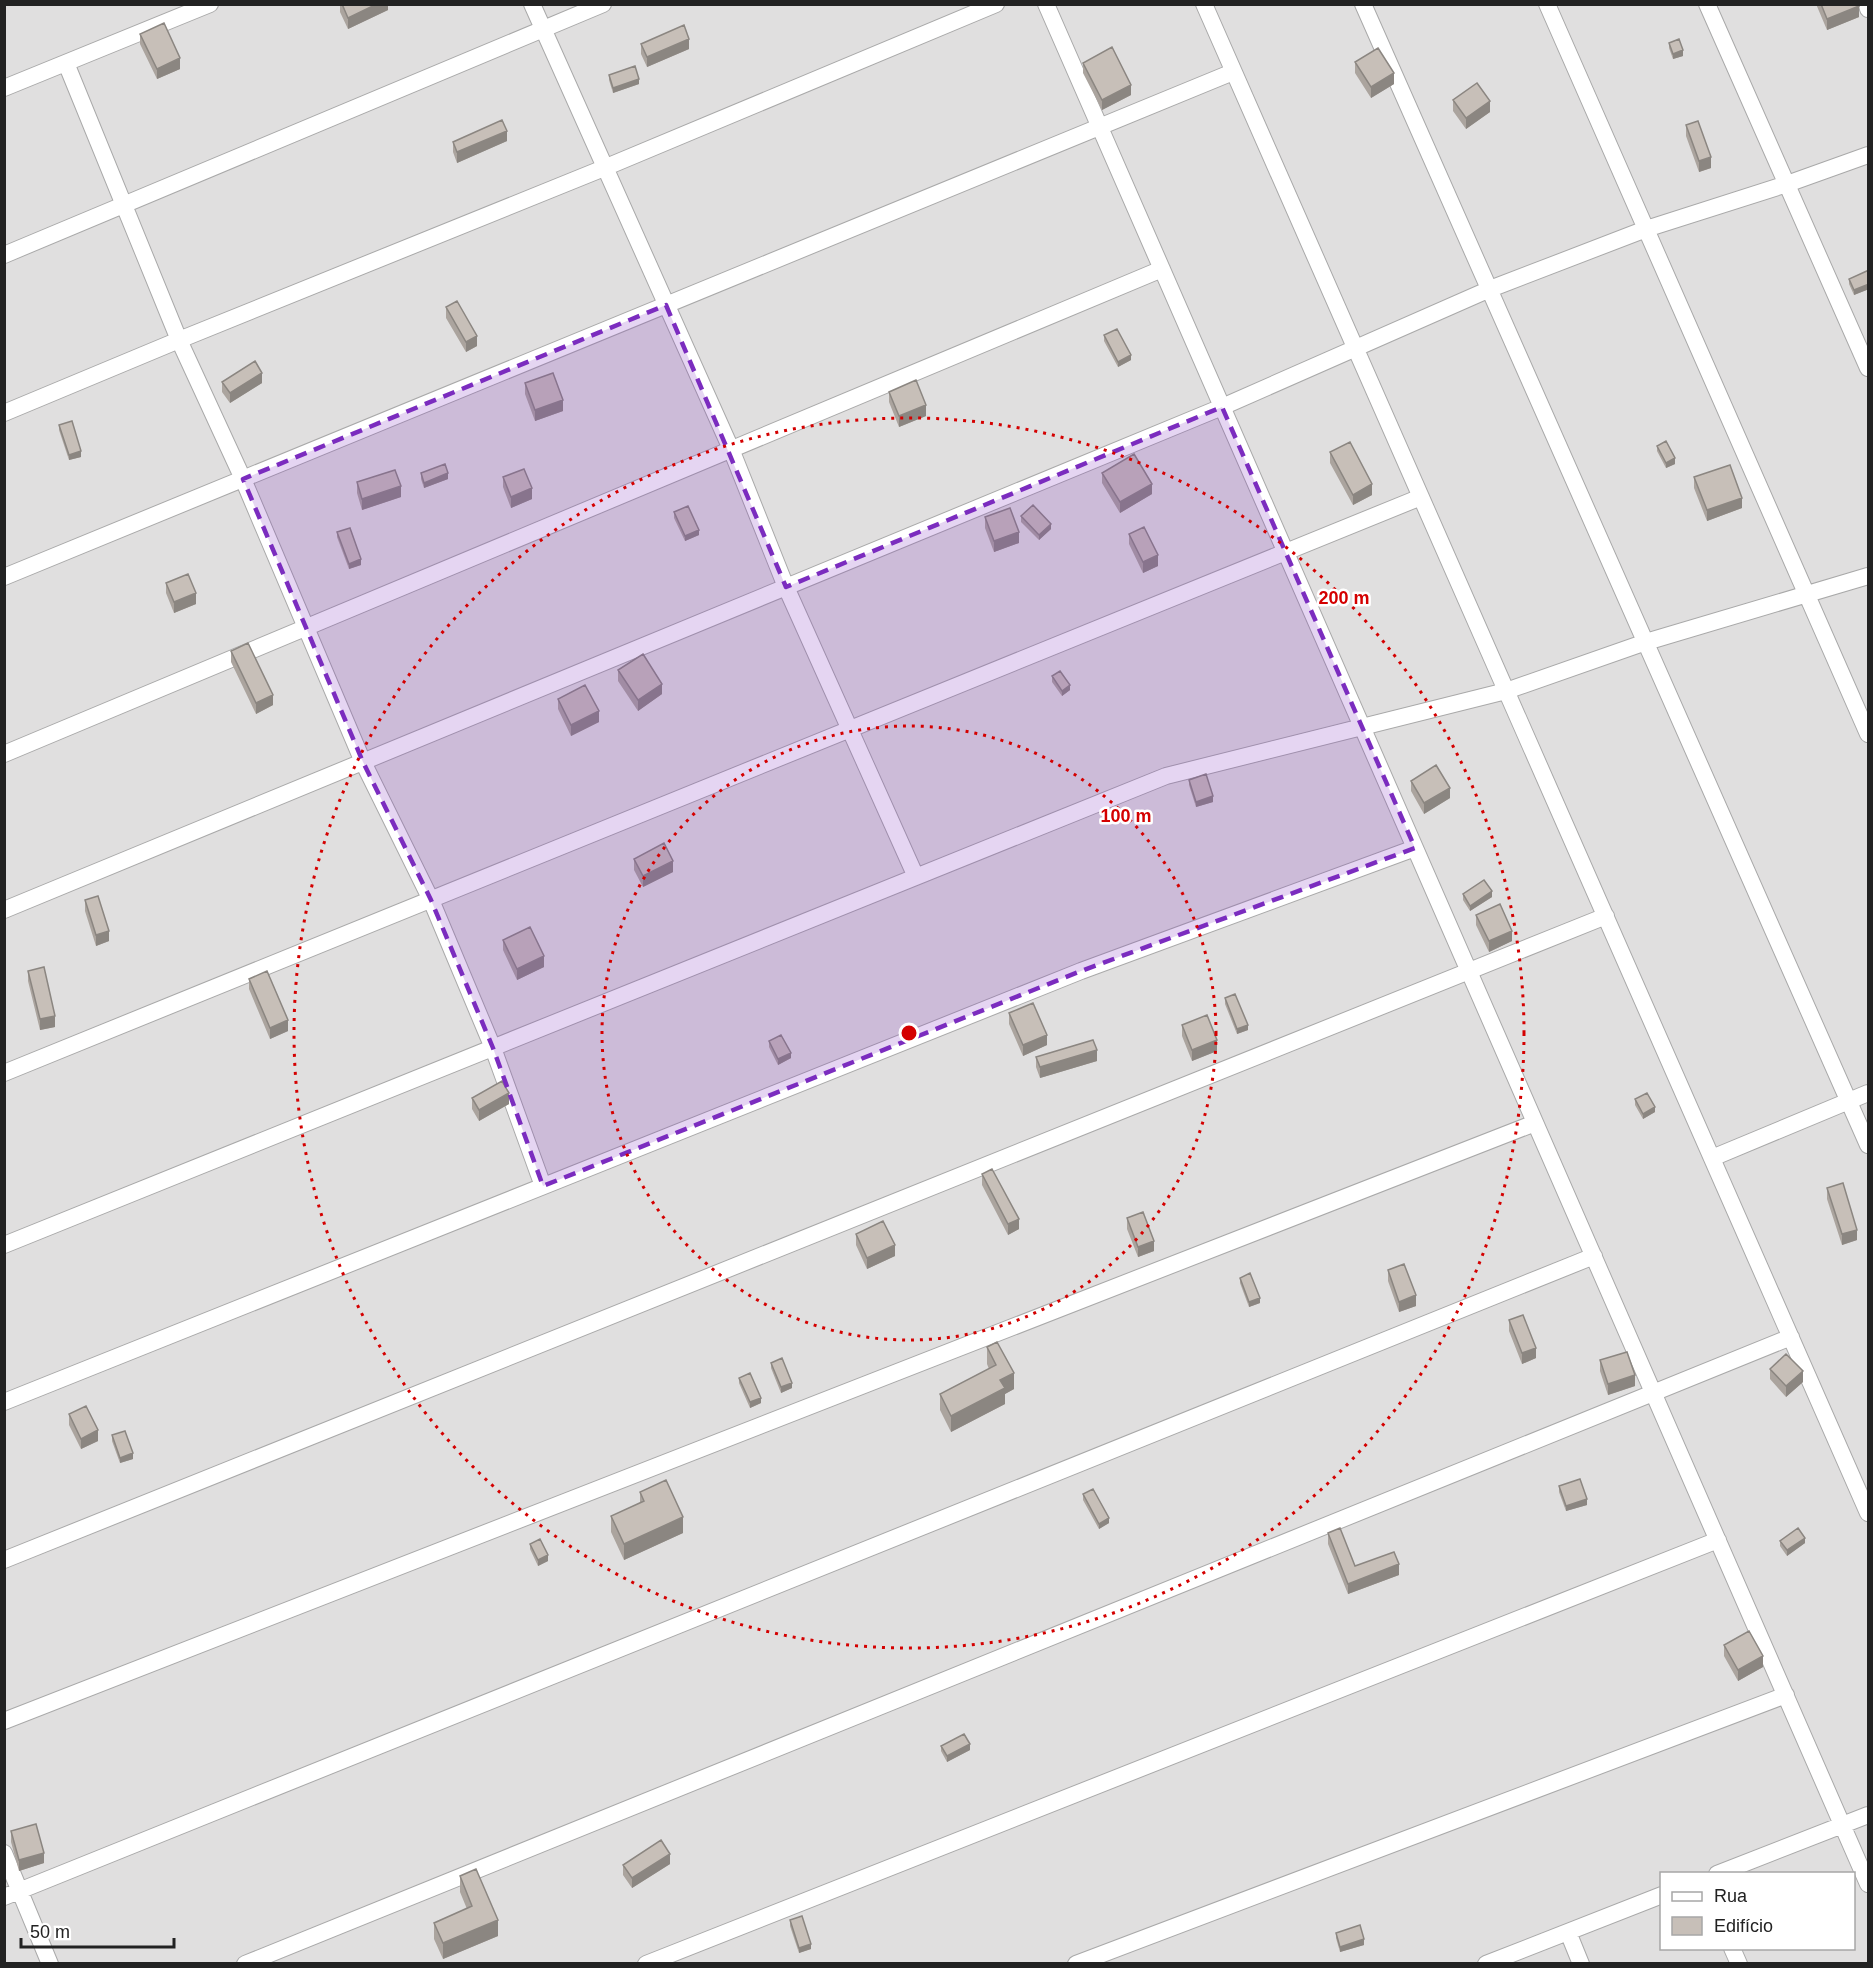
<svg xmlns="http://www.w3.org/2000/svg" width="1873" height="1968" font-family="Arial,sans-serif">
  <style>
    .residential { fill: #e0dfdf; fill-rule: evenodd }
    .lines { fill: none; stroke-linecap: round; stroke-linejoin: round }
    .street-casing { stroke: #a9a9a9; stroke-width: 18 }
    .street { stroke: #fff; stroke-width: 16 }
    .wall { fill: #aba49e }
    .shaded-wall { fill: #8b8681 }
    .building { fill: #c7bfb8; stroke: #8b8681; stroke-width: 1.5 }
    .marked { fill: #7b2cbf; fill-opacity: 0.2; stroke: #7b2cbf; stroke-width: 4.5; stroke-dasharray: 12 8; stroke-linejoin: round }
    .ring { fill: none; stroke: #d40000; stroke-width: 3; stroke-dasharray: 3 6 }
    .centre { fill: #d40000; stroke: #fff; stroke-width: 3 }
    .ring-label { font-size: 18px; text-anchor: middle; font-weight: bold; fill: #d40000; stroke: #fff; stroke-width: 5; stroke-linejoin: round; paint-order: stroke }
  </style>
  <rect width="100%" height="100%" fill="#f2efe9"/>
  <!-- residential -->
  <path class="residential" d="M5 5H1868V1963L5 1964ZM1662 1874H1854V1948H1662Z"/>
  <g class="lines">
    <defs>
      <path id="street" d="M532 4 731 449 786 587 916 877
        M1046 4 1868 1884
        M1204 4 1868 1513
        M1363 4 1868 1145
        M1547 4 1868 734
        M1707 4 1868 368
        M1867 4 1868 9
        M66 63 179 340 243 479 363 762 431 900 493 1048 543 1186
        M4 88 210 4
        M4 255 603 4
        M4 413 179 340 604 168 996 4
        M4 577 1233 72
        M4 754 1162 269
        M4 910 1222 407 1490 289 1646 229 1787 184 1868 155
        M4 1073 1421 497
        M1712 1158 1868 1093
        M4 1245 1166 776 1506 691 1646 642 1868 576
        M4 1402 1081 971 1415 848
        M4 1560 1606 916
        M4 1721 1535 1123
        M4 1853 50 1964
        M1717 1874 1868 1815
        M4 1897 1594 1256
        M1568 1932 1581 1964
        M1732 1948 1739 1964
        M245 1964 1791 1337
        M646 1964 1718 1540
        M1076 1964 1786 1695
        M1486 1964 1662 1895"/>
    </defs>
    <!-- street casing -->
    <use href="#street" class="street-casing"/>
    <!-- street -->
    <use href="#street" class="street"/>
  </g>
  <!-- wall -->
  <path class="wall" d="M340 4H388V10L348 29 340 12Z
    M1816 4H1858L1859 17 1827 30Z
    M140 34 180 69 157 79 140 44Z
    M1669 43 1683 56 1673 59 1669 48Z
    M641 44 689 49 647 67 641 54Z
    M1355 62 1394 84 1371 98 1355 73Z
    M1083 63 1131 95 1102 110 1083 73Z
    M609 75 639 84 613 93 609 80Z
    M1453 100 1490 112 1466 129 1453 111Z
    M1686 125 1711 168 1699 172 1686 136Z
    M507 141 457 163 453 152V142Z
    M1869 270V289L1854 295 1849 284V279Z
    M446 307 477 346 466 352 446 318Z
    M1104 335 1131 360 1118 367 1104 341Z
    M222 382 262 383 230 403 222 392Z
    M525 383 563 411 535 421 525 394Z
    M889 392 926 416 899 427 889 402Z
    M59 425 81 457 69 460 59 430Z
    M1657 446 1675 464 1666 468 1657 451Z
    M1330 452 1372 495 1353 505 1330 463Z
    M421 473 448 479 424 488 421 479Z
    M1102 473 1152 494 1120 513 1102 483Z
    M503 477 532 499 511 508 503 487Z
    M1694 477 1742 508 1707 521 1694 488Z
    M357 482 401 497 362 510 357 493Z
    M674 512 699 535 685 541 674 518Z
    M1021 516 1051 529 1039 540 1021 522Z
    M985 517 1019 543 994 552 985 528Z
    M337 532 361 565 349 569 337 537Z
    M1129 534 1158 566 1143 573 1129 544Z
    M166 583 196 604 174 613 166 593Z
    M231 651 273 705 256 714 231 662Z
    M618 670 662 694 638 711 618 681Z
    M1052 676 1070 690 1062 696 1052 682Z
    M558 699 599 722 571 736 558 709Z
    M1189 780 1213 802 1196 807 1189 785Z
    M1411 781 1450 798 1424 814 1411 791Z
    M634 859 673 872 643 887 634 870Z
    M1463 894 1492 897 1470 911 1463 900Z
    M85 900 109 941 96 946 85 911Z
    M1476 915 1512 941 1489 952 1476 925Z
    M503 940 544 967 517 980 503 950Z
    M28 971 55 1027 40 1030 28 981Z
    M249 979 288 1031 270 1039 249 989Z
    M1225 998 1248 1030 1237 1034 1225 1004Z
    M1009 1013 1047 1045 1023 1056 1009 1024Z
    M1182 1025 1217 1051 1192 1061 1182 1036Z
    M769 1041 791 1058 778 1065 769 1047Z
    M1036 1057 1097 1061 1040 1078 1036 1067Z
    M472 1098 509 1104 479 1121 472 1109Z
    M1635 1099 1655 1112 1643 1119 1635 1105Z
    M982 1174 1019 1229 1008 1235 982 1185Z
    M1827 1188 1857 1240 1842 1245 1827 1199Z
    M1127 1218 1154 1251 1138 1257 1127 1229Z
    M856 1234 895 1256 867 1269 856 1245Z
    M1388 1270 1416 1306 1399 1312 1388 1281Z
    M1240 1278 1260 1303 1249 1307 1240 1283Z
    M1509 1320 1536 1358 1522 1364 1509 1331Z
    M987 1347 1014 1389 1005 1394V1404L951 1432 940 1410V1394L989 1369 987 1364Z
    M1600 1360 1635 1386 1608 1395 1600 1371Z
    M771 1363 792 1388 781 1393 771 1368Z
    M1770 1369 1803 1382 1786 1397 1770 1379Z
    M739 1378 761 1403 750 1408 739 1383Z
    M69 1414 98 1441 81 1449 69 1425Z
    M112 1435 133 1459 120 1463 112 1441Z
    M1559 1486 1587 1505 1566 1511 1559 1492Z
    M640 1492 683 1533 624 1560 611 1532V1516L640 1503Z
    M1083 1494 1109 1523 1099 1529 1083 1500Z
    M1328 1533 1355 1566 1399 1575 1348 1594 1328 1544Z
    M1780 1541 1805 1543 1787 1556 1780 1546Z
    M530 1544 548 1561 538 1566 530 1549Z
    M1724 1645 1763 1667 1738 1681 1724 1656Z
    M941 1746 970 1750 947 1762 941 1751Z
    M11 1831 44 1863 19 1871 11 1842Z
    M670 1864 632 1888 623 1875V1865Z
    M460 1876 498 1936 443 1959 434 1939V1923L467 1909 460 1892Z
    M790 1920 811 1949 799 1953 790 1926Z
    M1336 1933 1364 1945 1340 1952 1336 1938Z"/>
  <!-- shaded-wall -->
  <path class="shaded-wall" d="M377 4H388V10L348 29V18Z
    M1859 6V17L1827 30V19Z
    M689 39V49L647 67V57Z
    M1683 50V56L1673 59V54Z
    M180 58V69L157 79V69Z
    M1394 73V84L1371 98V87Z
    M639 79V84L613 93V88Z
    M1131 85V95L1102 110V100Z
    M1490 101V112L1466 129V118Z
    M507 131V141L457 163V152Z
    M1711 157V168L1699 172V161Z
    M1869 284V289L1854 295V290Z
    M477 336V346L466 352V342Z
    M1131 355V360L1118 367V362Z
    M262 373V383L230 403V393Z
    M563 400V411L535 421V410Z
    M926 405V416L899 427V416Z
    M81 451V457L69 460V455Z
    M1675 458V464L1666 468V463Z
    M448 473V479L424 488V483Z
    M1152 484V494L1120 513V502Z
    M1372 484V495L1353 505V495Z
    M401 486V497L362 510V499Z
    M532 488V499L511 508V497Z
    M1742 498V508L1707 521V510Z
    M1051 524V529L1039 540V535Z
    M699 530V535L685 541V536Z
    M1019 532V543L994 552V541Z
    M1158 555V566L1143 573V562Z
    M361 559V565L349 569V564Z
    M196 593V604L174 613V602Z
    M662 684V694L638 711V700Z
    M1070 685V690L1062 696V691Z
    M273 695V705L256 714V703Z
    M599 711V722L571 736V725Z
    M1450 788V798L1424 814V803Z
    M1213 796V802L1196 807V802Z
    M673 861V872L643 887V876Z
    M1492 891V897L1470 911V906Z
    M109 931V941L96 946V935Z
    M1512 931V941L1489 952V941Z
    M544 956V967L517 980V969Z
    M55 1016V1027L40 1030V1019Z
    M288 1020V1031L270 1039V1028Z
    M1248 1025V1030L1237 1034V1029Z
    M1047 1035V1045L1023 1056V1045Z
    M1217 1040V1051L1192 1061V1050Z
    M1097 1050V1061L1040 1078V1067Z
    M791 1053V1058L778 1065V1059Z
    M509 1093V1104L479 1121V1110Z
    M1655 1107V1112L1643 1119V1114Z
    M1019 1219V1229L1008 1235V1224Z
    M1857 1230V1240L1842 1245V1234Z
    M1154 1241V1251L1138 1257V1247Z
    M895 1245V1256L867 1269V1258Z
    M1416 1295V1306L1399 1312V1302Z
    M1260 1298V1303L1249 1307V1302Z
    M1536 1348V1358L1522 1364V1353Z
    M1803 1371V1382L1786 1397V1386Z
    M1014 1373V1389L1005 1394V1404L951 1432V1416L1000 1380Z
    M1635 1375V1386L1608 1395V1384Z
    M792 1383V1388L781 1393V1387Z
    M761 1398V1403L750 1408V1402Z
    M98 1430V1441L81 1449V1439Z
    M133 1453V1459L120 1463V1458Z
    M1587 1499V1505L1566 1511V1506Z
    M683 1517V1533L624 1560V1544Z
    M1109 1518V1523L1099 1529V1524Z
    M1805 1538V1543L1787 1556V1550Z
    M548 1555V1561L538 1566V1560Z
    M1399 1564V1575L1348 1594V1584Z
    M1763 1656V1667L1738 1681V1670Z
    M970 1744V1750L947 1762V1756Z
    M44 1853V1863L19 1871V1860Z
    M670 1854V1864L632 1888V1878Z
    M498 1920V1936L443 1959V1943Z
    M1364 1939V1945L1340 1952V1947Z
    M811 1944V1949L799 1953V1948Z"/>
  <!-- building -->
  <path class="building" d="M342 4H377L348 18Z
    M1821 4H1858L1859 6 1827 19Z
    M164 23 180 58 157 69 140 34Z
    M684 25 689 39 647 57 641 44Z
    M1679 39 1683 50 1673 54 1669 43Z
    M1112 47 1131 85 1102 100 1083 63Z
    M1378 48 1394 73 1371 87 1355 62Z
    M635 66 639 79 613 88 609 75Z
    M1477 83 1490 101 1466 118 1453 100Z
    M502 120 507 131 457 152 453 142Z
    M1698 121 1711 157 1699 161 1686 125Z
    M1869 270V284L1854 290 1849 279Z
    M457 301 477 336 466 342 446 307Z
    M1117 329 1131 355 1118 362 1104 335Z
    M255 361 262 373 230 393 222 382Z
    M553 373 563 400 535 410 525 383Z
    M916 380 926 405 899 416 889 392Z
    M72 421 81 451 69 455 59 425Z
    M1666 441 1675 458 1666 463 1657 446Z
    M1350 442 1372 484 1353 495 1330 452Z
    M1134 454 1152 484 1120 502 1102 473Z
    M445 464 448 473 424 483 421 473Z
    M1730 465 1742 498 1707 510 1694 477Z
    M524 469 532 488 511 497 503 477Z
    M395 470 401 486 362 499 357 482Z
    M1033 505 1051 524 1039 535 1021 516Z
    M688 506 699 530 685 536 674 512Z
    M1010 508 1019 532 994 541 985 517Z
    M1144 527 1158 555 1143 562 1129 534Z
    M350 528 361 559 349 564 337 532Z
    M188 574 196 593 174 602 166 583Z
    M248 643 273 695 256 703 231 651Z
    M643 654 662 684 638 700 618 670Z
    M1060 671 1070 685 1062 691 1052 676Z
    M585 685 599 711 571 725 558 699Z
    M1436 765 1450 788 1424 803 1411 781Z
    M1206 774 1213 796 1196 802 1189 780Z
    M664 843 673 861 643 876 634 859Z
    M1484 880 1492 891 1470 906 1463 894Z
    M98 896 109 931 96 935 85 900Z
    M1500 904 1512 931 1489 941 1476 915Z
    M530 927 544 956 517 969 503 940Z
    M44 967 55 1016 40 1019 28 971Z
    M267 971 288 1020 270 1028 249 979Z
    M1235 994 1248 1025 1237 1029 1225 998Z
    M1033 1003 1047 1035 1023 1045 1009 1013Z
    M1207 1015 1217 1040 1192 1050 1182 1025Z
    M781 1035 791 1053 778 1059 769 1041Z
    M1093 1040 1097 1050 1040 1067 1036 1057Z
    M502 1081 509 1093 479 1110 472 1098Z
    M1647 1093 1655 1107 1643 1114 1635 1099Z
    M992 1169 1019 1219 1008 1224 982 1174Z
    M1843 1183 1857 1230 1842 1234 1827 1188Z
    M1143 1212 1154 1241 1138 1247 1127 1218Z
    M883 1221 895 1245 867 1258 856 1234Z
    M1404 1264 1416 1295 1399 1302 1388 1270Z
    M1250 1273 1260 1298 1249 1302 1240 1278Z
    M1523 1315 1536 1348 1522 1353 1509 1320Z
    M997 1342 1014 1373 1000 1380 1005 1388 951 1416 940 1394 996 1365 987 1347Z
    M1627 1352 1635 1375 1608 1384 1600 1360Z
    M1786 1354 1803 1371 1786 1386 1770 1369Z
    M782 1358 792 1383 781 1387 771 1363Z
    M750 1373 761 1398 750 1402 739 1378Z
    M86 1406 98 1430 81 1439 69 1414Z
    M125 1431 133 1453 120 1458 112 1435Z
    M1580 1479 1587 1499 1566 1506 1559 1486Z
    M666 1480 683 1517 624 1544 611 1516 644 1501 640 1492Z
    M1093 1489 1109 1518 1099 1524 1083 1494Z
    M1340 1528 1355 1566 1394 1552 1399 1564 1348 1584 1328 1533Z
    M1798 1528 1805 1538 1787 1550 1780 1541Z
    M540 1539 548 1555 538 1560 530 1544Z
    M1749 1631 1763 1656 1738 1670 1724 1645Z
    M964 1734 970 1744 947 1756 941 1746Z
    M36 1824 44 1853 19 1860 11 1831Z
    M661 1840 670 1854 632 1878 623 1865Z
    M476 1869 498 1920 443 1943 434 1923 472 1906 460 1876Z
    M802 1916 811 1944 799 1948 790 1920Z
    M1360 1925 1364 1939 1340 1947 1336 1933Z"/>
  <!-- marked area -->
  <path class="marked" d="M666 305 786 587 1222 407 1415 848 1081 971 543 1186 493 1048 431 900 363 762 243 479Z"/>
  <!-- distance rings -->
  <g class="ring">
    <circle cx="909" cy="1033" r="307"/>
    <circle cx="909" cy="1033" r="615"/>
  </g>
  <circle cx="909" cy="1033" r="9" class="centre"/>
  <g class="ring-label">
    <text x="1344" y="604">200 m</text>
    <text x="1126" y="822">100 m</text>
  </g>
  <!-- border -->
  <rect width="1873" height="1968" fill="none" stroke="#222222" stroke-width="12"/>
  <!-- legend -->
  <rect x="1660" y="1872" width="195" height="78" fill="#ffffff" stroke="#a7a7a7" stroke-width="1.5"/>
  <rect x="1672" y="1892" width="30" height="9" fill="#ffffff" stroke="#a7a7a7" stroke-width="1.5"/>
  <text x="1714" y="1902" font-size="18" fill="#222222">Rua</text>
  <rect x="1672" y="1917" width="30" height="18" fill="#c7bfb8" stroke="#a7a7a7" stroke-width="1.5"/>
  <text x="1714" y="1932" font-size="18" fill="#222222">Edifício</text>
  <!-- scale -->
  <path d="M21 1938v9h153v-9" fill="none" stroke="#222222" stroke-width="3"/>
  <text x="30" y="1938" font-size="18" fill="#222222" stroke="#ffffff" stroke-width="4.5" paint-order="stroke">50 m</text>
</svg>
